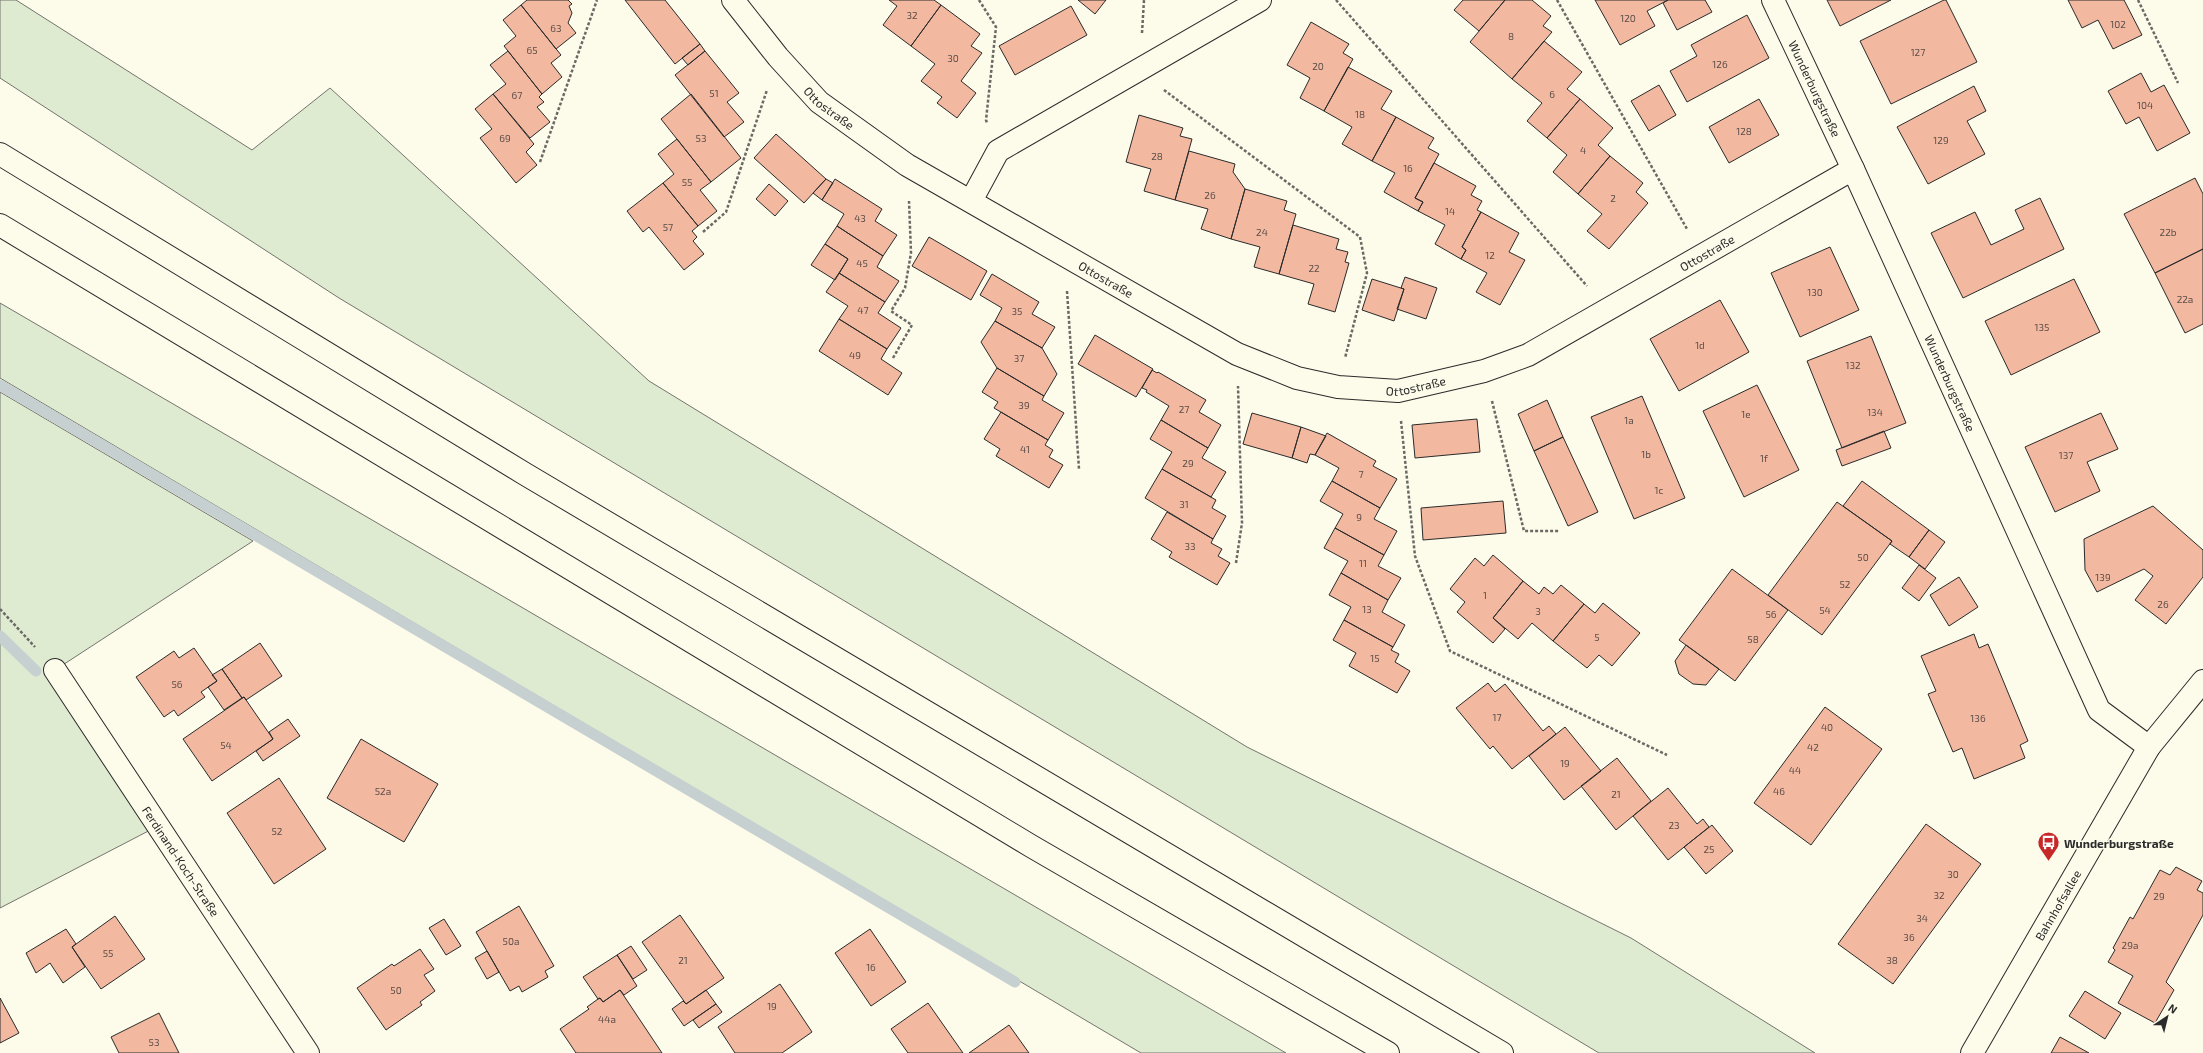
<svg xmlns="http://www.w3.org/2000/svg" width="2203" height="1053" font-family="'Exo 2',sans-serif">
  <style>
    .green { fill: #deebd1; stroke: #74746e }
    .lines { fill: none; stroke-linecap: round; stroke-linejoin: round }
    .stream { stroke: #c7d0d0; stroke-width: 11 }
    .building { fill: #f2b8a0; stroke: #2b2b2b }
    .minor-casing { stroke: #2b2b2b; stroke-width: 24 }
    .highway-casing { stroke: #2b2b2b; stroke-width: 24 }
    .path { stroke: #6a6964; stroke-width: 2.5; stroke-dasharray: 3 2; stroke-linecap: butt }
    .minor { stroke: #fdfbea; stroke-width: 22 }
    .highway { stroke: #fdfbea; stroke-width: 22 }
    .labels { text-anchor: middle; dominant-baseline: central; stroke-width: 3; stroke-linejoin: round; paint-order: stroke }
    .number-label { font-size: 10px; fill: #5d4e48 }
    .street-label { font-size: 12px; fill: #2b2b2b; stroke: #fdfbea }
    .poi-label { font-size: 12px; font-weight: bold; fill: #2b2b2b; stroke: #fdfbea; text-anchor: start }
  </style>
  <rect width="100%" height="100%" fill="#fdfbea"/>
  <!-- green -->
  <path class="green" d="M0 0H16L252 150 330 88 649 381 1247 747 1631 938 1815 1053H1599L339 298 0 78Z
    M0 303 1286 1053H1141L0 378Z
    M0 392 253 541 55 670 158 826 0 908Z"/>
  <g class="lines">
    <!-- stream -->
    <path class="stream" d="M0 385 1015 982
      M0 636 36 671"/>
  </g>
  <!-- building -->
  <path class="building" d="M527 0H568L572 4 569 6 572 13 568 23 576 33 556 49 521 5Z
    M625 0H665L700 44 675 64Z
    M889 0H934L941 5 911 46 883 25 897 6Z
    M1078 0H1106L1095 14Z
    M1463 0H1505L1479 31 1454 10Z
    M1505 0H1532L1551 16 1543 26 1552 32 1512 79 1470 42Z
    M1595 0H1668L1647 11 1655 26 1620 45Z
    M1668 0H1705L1712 12 1677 30 1663 3Z
    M1827 0H1891L1840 26Z
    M1944 0H1946L1977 62 1891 104 1860 41Z
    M2068 0H2124L2142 35 2113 49 2098 20 2082 28Z
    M521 5 561 55 551 63 562 77 542 94 504 46 516 36 503 20Z
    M941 5 980 34 971 46 982 53 961 81 976 93 957 118 937 103 942 97 921 81 935 64 911 46Z
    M1071 6 1087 35 1015 75 999 46Z
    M1747 15 1769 58 1687 102 1670 71 1697 56 1691 45Z
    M1311 22 1349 44 1343 53 1353 59 1324 111 1300 98 1310 78 1287 65Z
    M1544 41 1582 72 1567 89 1580 99 1547 138 1527 121 1542 103 1512 79Z
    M700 44 705 51 688 65 682 58Z
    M508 51 542 94 539 97 544 102 537 107 550 122 530 138 493 94 506 84 490 65Z
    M705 51 739 93 727 102 744 122 724 137 675 75Z
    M1348 67 1392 91 1381 109 1396 117 1372 161 1342 144 1352 127 1324 111Z
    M2141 73 2151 92 2164 85 2190 133 2157 151 2139 117 2126 124 2108 91Z
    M1659 85 1676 115 1649 131 1631 101Z
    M1974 86 1986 111 1967 121 1985 154 1928 184 1897 127Z
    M493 94 534 144 526 152 537 165 516 183 480 138 492 129 475 109Z
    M691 94 741 158 711 182 661 119Z
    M1580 99 1613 128 1598 145 1610 156 1578 194 1553 172 1567 155 1547 138Z
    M1759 99 1779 135 1729 163 1709 127Z
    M1139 115 1183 128 1180 136 1192 139 1175 200 1144 191 1151 169 1126 162Z
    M1396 117 1434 138 1428 148 1439 154 1415 198 1423 202 1418 211 1384 192 1395 173 1372 161Z
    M776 134 826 179 804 203 754 158Z
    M677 139 711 182 700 190 717 211 698 226 663 183 674 174 658 154Z
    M1189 151 1235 164 1233 172 1245 189 1231 239 1201 229 1208 209 1175 200Z
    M1610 156 1643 183 1636 192 1648 203 1609 249 1587 231 1602 214 1578 194Z
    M1434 163 1476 186 1471 195 1482 201 1477 210 1481 212 1462 247 1466 250 1461 259 1435 244 1445 225 1418 211 1423 202 1415 198Z
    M2195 178 2203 194V249L2155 273 2124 214Z
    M826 179 833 183 822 200 813 193Z
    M835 179 882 209 875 221 897 235 883 256 837 226 844 214 822 200Z
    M663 183 698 226 692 231 697 237 693 241 704 254 684 270 649 227 643 232 627 211Z
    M769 184 788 201 775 216 756 199Z
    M1245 189 1287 201 1284 210 1296 214 1279 274 1254 267 1260 247 1231 239Z
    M2040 198 2064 249 1963 298 1931 233 1975 212 1991 245 2024 229 2015 210Z
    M1481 212 1519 233 1509 252 1525 260 1500 305 1476 292 1487 273 1461 259 1466 250 1462 247Z
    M1293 225 1339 239 1336 249 1348 252 1345 262 1349 263 1335 312 1308 304 1314 284 1279 274Z
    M837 226 883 256 877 267 899 281 885 302 839 273 848 259 825 244Z
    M929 237 987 271 971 300 912 266Z
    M825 244 848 259 835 280 811 265Z
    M1830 247 1859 310 1800 337 1771 273Z
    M2203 249V324L2185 333 2155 273Z
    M839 273 885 302 878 313 901 328 887 349 839 319 848 306 826 292Z
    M992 274 1039 302 1032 314 1055 327 1042 348 995 321 1002 308 980 295Z
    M1405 277 1437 288 1426 319 1397 309 1404 289 1401 288Z
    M1372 279 1404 289 1394 321 1362 310Z
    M2074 279 2100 332 2011 375 1985 321Z
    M1720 300 1749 352 1679 391 1650 339Z
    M839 319 887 349 881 359 902 373 888 395 819 351Z
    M995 321 1042 348 1057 374 1044 396 997 368 981 342Z
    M1095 335 1153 369 1136 397 1078 364Z
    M1871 336 1906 423 1842 448 1807 361Z
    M997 368 1044 396 1042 400 1064 413 1048 440 994 408 998 402 982 392Z
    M1152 370 1157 373 1158 372 1206 400 1199 412 1221 425 1208 448 1161 420 1169 406 1146 392 1147 390 1142 388Z
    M1757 385 1799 470 1744 497 1703 411Z
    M1642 396 1685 498 1634 519 1591 417Z
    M1547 400 1563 437 1534 451 1518 414Z
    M1001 412 1048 440 1045 445 1053 450 1049 457 1063 465 1049 488 996 456 1000 449 984 439Z
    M1252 413 1301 427 1292 458 1243 444Z
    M2101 413 2118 449 2087 462 2100 491 2055 512 2025 447Z
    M1477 419 1480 452 1415 458 1412 425Z
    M1161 420 1208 448 1202 458 1226 472 1211 497 1162 469 1172 452 1150 439Z
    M1301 427 1326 436 1315 455 1310 454 1307 463 1292 458Z
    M1884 431 1891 448 1842 466 1836 450Z
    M1327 433 1376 461 1373 466 1397 479 1380 508 1332 481 1339 468 1315 455Z
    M1563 437 1598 512 1568 526 1534 451Z
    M1162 469 1216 500 1212 508 1226 516 1213 539 1145 498Z
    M1332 481 1380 508 1374 519 1397 531 1384 555 1335 528 1343 514 1320 501Z
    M1862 481 1929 530 1909 557 1890 544 1892 541 1843 506Z
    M1503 501 1506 533 1423 540 1421 508Z
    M1837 502 1892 541 1822 635 1768 595Z
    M2153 506 2203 550V577L2166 624 2135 600 2153 576 2144 569 2097 592 2085 570 2084 539Z
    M1167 512 1213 539 1211 543 1222 549 1218 556 1230 563 1217 585 1169 557 1172 552 1151 539Z
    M1335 528 1384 555 1378 566 1401 578 1388 600 1341 573 1348 561 1324 548Z
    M1929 530 1945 542 1925 569 1909 557Z
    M1493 555 1523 581 1493 618 1505 629 1493 643 1457 612 1465 602 1450 589 1475 558 1484 566Z
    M1919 565 1936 578 1919 601 1902 588Z
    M1732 569 1788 610 1735 681 1679 640Z
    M1341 573 1388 600 1382 612 1405 625 1393 647 1344 620 1351 607 1329 595Z
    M1959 577 1978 607 1949 626 1930 595Z
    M1523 581 1539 594 1544 587 1553 594 1561 585 1584 604 1553 641 1532 623 1518 639 1493 618Z
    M1603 603 1640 633 1612 666 1599 655 1587 668 1553 641 1584 604 1595 613Z
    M1344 620 1393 647 1391 650 1399 654 1395 662 1410 671 1397 693 1349 666 1356 653 1333 640Z
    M1974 634 1979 648 1988 644 2028 741 2020 745 2025 758 1974 779 1962 748 1953 752 1928 694 1936 691 1921 656Z
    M260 643 282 676 246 700 244 697 242 698 222 669Z
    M1686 645 1719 669 1706 685 1693 684 1679 674 1675 661Z
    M194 648 217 681 201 692 205 697 178 716 174 710 164 717 136 677 174 651 179 658Z
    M222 669 242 698 224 710 208 687 217 681 212 675Z
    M1488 683 1495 692 1505 684 1543 731 1549 726 1556 734 1512 769 1493 746 1490 749 1456 708Z
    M244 697 273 739 212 781 183 739Z
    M1825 707 1882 749 1811 845 1754 803Z
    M288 719 300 736 263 761 256 751 273 739 269 732Z
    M1565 727 1601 771 1564 800 1529 756Z
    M361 739 438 784 404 842 327 798Z
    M1617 758 1651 801 1616 830 1581 786Z
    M279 778 326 849 274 884 227 813Z
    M1668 788 1697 824 1703 819 1709 827 1668 860 1633 816Z
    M1926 824 1981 864 1893 984 1838 944Z
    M1712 825 1733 851 1706 874 1684 847Z
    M2176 867 2202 881 2197 890 2203 893V915L2166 982 2174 990 2155 1023 2118 1003 2133 976 2108 962 2115 950 2113 948 2130 917 2133 919 2160 870 2170 875Z
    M519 906 554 966 545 971 548 977 522 992 519 986 510 991 476 932Z
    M680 915 724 978 686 1004 642 942Z
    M115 916 145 959 101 989 72 947Z
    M444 919 461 946 446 955 429 928Z
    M66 929 76 944 72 947 85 967 63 983 50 963 36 973 26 953Z
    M870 929 906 982 871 1006 835 953Z
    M631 946 647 970 633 979 617 955Z
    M420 949 434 969 424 975 435 991 420 1002 422 1005 386 1030 357 988 392 964 394 966Z
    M487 951 499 972 487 979 475 958Z
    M617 955 637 986 624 995 620 990 603 1002 600 998 598 999 583 977Z
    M780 984 812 1032 782 1053H735L718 1027Z
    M620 990 662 1053H576L560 1029 589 1009 587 1007 598 999 600 998 603 1002Z
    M706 990 716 1004 684 1026 672 1009 683 1001 686 1004Z
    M2085 991 2121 1013 2105 1039 2069 1016Z
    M0 998 19 1033 0 1043Z
    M928 1003 963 1053H908L891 1029Z
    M716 1004 722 1012 699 1028 693 1020Z
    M159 1013 179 1053H119L111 1037Z
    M1009 1025 1029 1053H969Z
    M2060 1037 2089 1053H2051Z"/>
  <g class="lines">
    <defs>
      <g id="minor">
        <path id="s1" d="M733 0 778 57 819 102 907 165 1237 354 1297 378 1338 387 1398 391 1484 371 1528 355 1853 169"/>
        <path id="s2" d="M1773 0 1853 169 2099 710 2149 747"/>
        <path d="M971 201 998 151 1260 0"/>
        <path id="s3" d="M55 670 308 1053"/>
        <path id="s4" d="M1972 1053 2149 747 2203 681"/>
      </g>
      <path id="highway" d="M0 154 525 474 1502 1053
        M0 225 1031 846 1388 1053"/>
    </defs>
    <!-- minor casing -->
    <use href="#minor" class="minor-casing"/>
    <!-- highway casing -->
    <use href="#highway" class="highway-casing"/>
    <!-- path -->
    <path class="path" d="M979 0 996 27 986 120 987 123
      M1336 0 1587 286
      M1557 0 1687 229
      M2138 0 2178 83
      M1142 33 1144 0
      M1164 90 1360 237 1367 273 1345 358
      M540 162 597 0
      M703 232 726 212 767 90
      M1067 291 1079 469
      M893 358 912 325 891 311 905 288 911 253 909 201
      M1492 401 1524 531H1560
      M1401 421 1415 556 1450 651 1667 755
      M1236 563 1242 523 1238 386
      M0 609 35 647"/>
    <!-- minor -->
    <use href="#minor" class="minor"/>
    <!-- highway -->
    <use href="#highway" class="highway"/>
  </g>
  <!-- icons -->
  <defs>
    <symbol id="bus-pin" viewBox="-11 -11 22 30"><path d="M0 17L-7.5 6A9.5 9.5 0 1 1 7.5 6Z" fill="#c62828" stroke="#fdfbea"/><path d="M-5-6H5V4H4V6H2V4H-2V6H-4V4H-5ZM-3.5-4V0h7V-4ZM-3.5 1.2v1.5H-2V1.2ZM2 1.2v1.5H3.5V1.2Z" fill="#fff"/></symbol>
  </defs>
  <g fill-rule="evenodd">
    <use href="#bus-pin" x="2036" y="830" width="25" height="34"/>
  </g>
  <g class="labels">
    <!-- number labels -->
    <g class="number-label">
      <text x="912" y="15">32</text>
      <text x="1628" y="18">120</text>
      <text x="2118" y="24">102</text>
      <text x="556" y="28">63</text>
      <text x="1511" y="36">8</text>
      <text x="532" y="50">65</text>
      <text x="1918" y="52">127</text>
      <text x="953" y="58">30</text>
      <text x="1720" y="64">126</text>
      <text x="1318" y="66">20</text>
      <text x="714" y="93">51</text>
      <text x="1552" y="94">6</text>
      <text x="517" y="95">67</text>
      <text x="2145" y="105">104</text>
      <text x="1360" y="114">18</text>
      <text x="1744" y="131">128</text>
      <text x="505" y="138">69</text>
      <text x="701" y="138">53</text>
      <text x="1941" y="140">129</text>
      <text x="1583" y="150">4</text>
      <text x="1157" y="156">28</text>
      <text x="1408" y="168">16</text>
      <text x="687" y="182">55</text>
      <text x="1210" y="195">26</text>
      <text x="1613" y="198">2</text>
      <text x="1450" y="211">14</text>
      <text x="860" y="218">43</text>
      <text x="668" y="227">57</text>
      <text x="1262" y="232">24</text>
      <text x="2168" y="232">22b</text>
      <text x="1490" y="255">12</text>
      <text x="862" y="263">45</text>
      <text x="1314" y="268">22</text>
      <text x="1815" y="292">130</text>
      <text x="2185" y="299">22a</text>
      <text x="863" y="310">47</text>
      <text x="1017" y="311">35</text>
      <text x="2042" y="327">135</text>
      <text x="1700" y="345">1d</text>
      <text x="855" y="355">49</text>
      <text x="1019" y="358">37</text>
      <text x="1853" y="365">132</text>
      <text x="1024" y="405">39</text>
      <text x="1184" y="409">27</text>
      <text x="1875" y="412">134</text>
      <text x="1746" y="414">1e</text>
      <text x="1629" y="420">1a</text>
      <text x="1025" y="449">41</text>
      <text x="1646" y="454">1b</text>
      <text x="2066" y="455">137</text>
      <text x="1764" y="458">1f</text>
      <text x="1188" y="463">29</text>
      <text x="1361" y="474">7</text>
      <text x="1659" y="490">1c</text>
      <text x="1184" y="504">31</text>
      <text x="1359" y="517">9</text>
      <text x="1190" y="546">33</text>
      <text x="1863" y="557">50</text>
      <text x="1363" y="563">11</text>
      <text x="2103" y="577">139</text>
      <text x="1845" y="584">52</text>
      <text x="1485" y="595">1</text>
      <text x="2163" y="604">26</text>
      <text x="1367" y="609">13</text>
      <text x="1825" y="610">54</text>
      <text x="1538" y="611">3</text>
      <text x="1771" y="614">56</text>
      <text x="1597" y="637">5</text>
      <text x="1753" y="639">58</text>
      <text x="1375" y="658">15</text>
      <text x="177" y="684">56</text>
      <text x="1497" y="717">17</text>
      <text x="1978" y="718">136</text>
      <text x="1827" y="727">40</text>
      <text x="226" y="745">54</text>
      <text x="1813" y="747">42</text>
      <text x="1565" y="763">19</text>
      <text x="1795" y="770">44</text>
      <text x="383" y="791">52a</text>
      <text x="1779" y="791">46</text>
      <text x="1616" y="794">21</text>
      <text x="1674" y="825">23</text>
      <text x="277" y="831">52</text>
      <text x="1709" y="849">25</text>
      <text x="1953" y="874">30</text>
      <text x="1939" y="895">32</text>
      <text x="2159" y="896">29</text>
      <text x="1922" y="918">34</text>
      <text x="1909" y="937">36</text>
      <text x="511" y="941">50a</text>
      <text x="2130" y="945">29a</text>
      <text x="108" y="953">55</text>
      <text x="683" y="960">21</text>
      <text x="1892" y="960">38</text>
      <text x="871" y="967">16</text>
      <text x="396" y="990">50</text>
      <text x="772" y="1006">19</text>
      <text x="607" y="1019">44a</text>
      <text x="154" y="1042">53</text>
    </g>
    <!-- street labels -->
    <g class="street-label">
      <text stroke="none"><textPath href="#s2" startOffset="98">Wunderburgstraße</textPath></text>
      <text stroke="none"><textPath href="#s1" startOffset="145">Ottostraße</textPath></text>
      <text stroke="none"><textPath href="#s1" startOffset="1130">Ottostraße</textPath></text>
      <text stroke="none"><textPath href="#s1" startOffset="471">Ottostraße</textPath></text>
      <text stroke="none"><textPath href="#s2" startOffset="422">Wunderburgstraße</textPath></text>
      <text stroke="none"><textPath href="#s1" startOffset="807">Ottostraße</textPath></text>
      <text stroke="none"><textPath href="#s3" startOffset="229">Ferdinand-Koch-Straße</textPath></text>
      <text stroke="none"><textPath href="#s4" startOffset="171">Bahnhofsallee</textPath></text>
    </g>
    <!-- poi labels -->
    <g class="poi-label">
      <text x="2064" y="843">Wunderburgstraße</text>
    </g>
  </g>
  <!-- north arrow -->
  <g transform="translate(2167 1017) rotate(35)" stroke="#fdfbea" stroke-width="3" paint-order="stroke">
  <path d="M0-3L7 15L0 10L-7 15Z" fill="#2b2b2b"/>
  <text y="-6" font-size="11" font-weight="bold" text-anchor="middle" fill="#2b2b2b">N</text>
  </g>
</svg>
